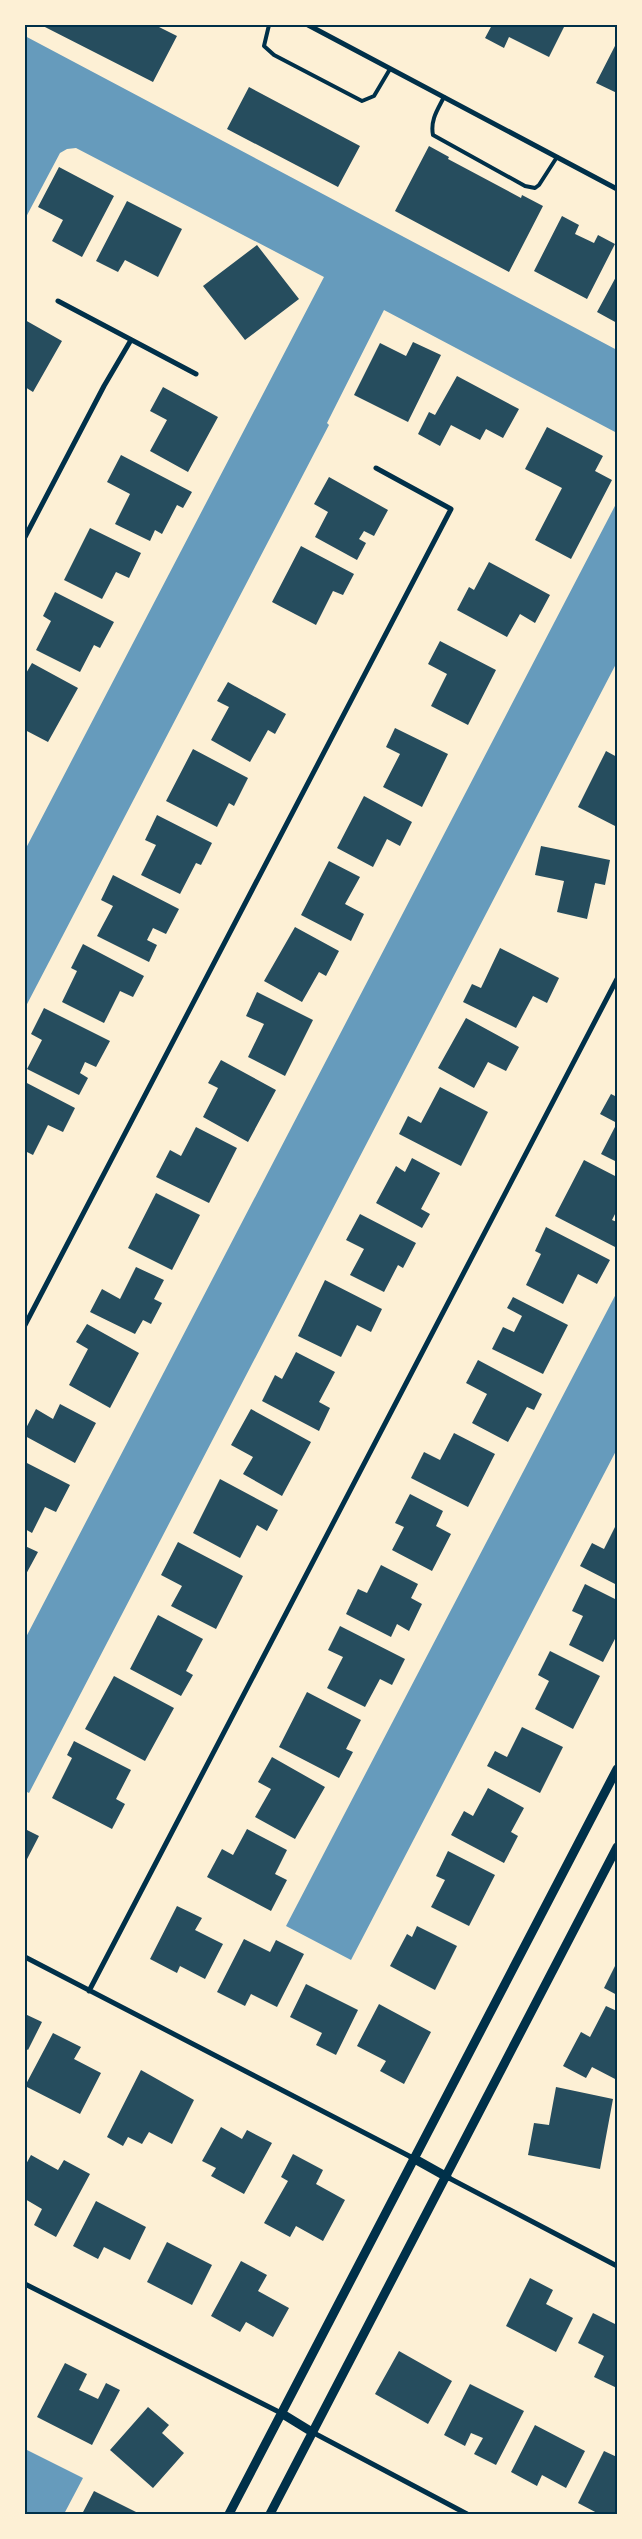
<svg xmlns="http://www.w3.org/2000/svg" width="642" height="2539" font-family="Karla,sans-serif">
  <style>
    .water { fill: #669bbc }
    .building { fill: #264d5e }
    .lines { fill: none; stroke-linecap: round; stroke-linejoin: round }
    .service { stroke: #003049; stroke-width: 4 }
    .minor { stroke: #003049; stroke-width: 5 }
    .tertiary { stroke: #003049; stroke-width: 9 }
    .neatline { fill: none; stroke: #003049; stroke-width: 2 }
  </style>
  <rect width="100%" height="100%" fill="#fdf0d5"/>
  <!-- water -->
  <path class="water" d="M25 36 617 350V433L384 310 327 423 329 425 25 1008V850L324 277 76 148 67 149 60 153 25 219Z
    M617 502V662L29 1793 25 1791V1639Z
    M617 1292V1449L351 1960 286 1926Z
    M25 2449 83 2478 64 2514H25Z"/>
  <!-- building -->
  <path class="building" d="M41 25H155L177 36 153 82Z
    M492 25H565L549 57 509 37 504 48 485 38Z
    M617 42V93L596 83Z
    M249 87 360 146 338 187 227 129Z
    M429 146 449 157 448 159 521 198 522 195 543 206 509 272 395 211Z
    M59 167 114 196 82 257 52 241 63 220 38 207Z
    M127 201 182 229 158 277 125 260 118 272 96 261Z
    M562 216 579 225 575 234 594 243 598 235 615 244 587 299 534 271Z
    M257 245 299 299 245 340 203 286Z
    M617 275V323L597 312Z
    M25 320 62 341 33 392 25 387Z
    M413 342 441 355 408 422 354 395 380 343 406 356Z
    M457 376 519 409 503 438 486 429 480 440 451 425 440 446 418 434 429 412 435 415Z
    M163 387 218 417 188 472 150 451 167 420 150 411Z
    M547 427 603 456 595 471 612 480 571 559 535 540 562 488 525 469Z
    M121 455 192 492 183 508 177 505 162 534 155 530 150 541 115 524 130 494 107 482Z
    M329 477 388 510 374 536 364 531 359 539 366 543 357 560 315 537 328 512 314 504Z
    M90 528 141 553 129 578 116 572 102 599 64 580Z
    M301 546 354 574 343 595 333 591 316 625 272 602Z
    M489 562 550 595 535 623 520 614 507 637 457 610 469 587 474 590Z
    M55 592 114 622 100 648 94 645 80 672 36 650 51 621 43 616Z
    M440 641 496 670 468 725 431 706 447 674 428 664Z
    M32 663 78 688 48 742 25 730V675Z
    M228 682 286 714 275 734 268 730 250 762 211 740 229 707 217 701Z
    M395 728 448 754 422 807 383 787 400 754 386 747Z
    M193 749 248 778 234 806 229 803 217 827 166 801Z
    M606 751 617 757V827L578 807Z
    M364 796 412 822 400 846 387 839 373 867 337 848Z
    M157 815 212 843 201 865 196 863 180 894 141 875 156 845 145 840Z
    M541 846 610 860 605 885 595 883 587 919 557 912 564 881 535 875Z
    M329 861 360 877 345 904 364 914 351 941 301 915Z
    M113 875 179 909 166 934 153 928 147 940 157 945 149 962 97 936 113 906 101 900Z
    M295 927 339 951 326 976 319 972 302 1002 264 981Z
    M83 944 144 976 133 997 120 991 104 1023 62 1002 77 971 71 968Z
    M500 948 559 978 547 1003 533 996 516 1028 463 1002 472 984 481 988Z
    M257 992 313 1020 285 1076 248 1057 264 1024 246 1016Z
    M44 1008 110 1041 96 1067 85 1062 80 1073 88 1078 79 1095 27 1069 42 1040 31 1034Z
    M466 1018 519 1047 506 1071 488 1062 474 1088 438 1068Z
    M221 1060 276 1090 248 1142 203 1117 218 1088 208 1083Z
    M25 1082 75 1108 63 1132 48 1125 33 1155 25 1151Z
    M440 1087 488 1112 461 1166 399 1134 408 1116 421 1123Z
    M611 1094 617 1097V1123L600 1114Z
    M617 1123V1162L601 1154Z
    M196 1127 237 1148 209 1203 156 1177 170 1150 181 1156Z
    M412 1158 440 1173 421 1209 430 1214 422 1228 376 1203 396 1166 405 1172Z
    M584 1160 617 1177V1210L612 1220 617 1222V1248L555 1216Z
    M156 1193 200 1215 172 1270 128 1248Z
    M360 1214 416 1243 403 1268 398 1265 384 1292 350 1275 364 1249 346 1240Z
    M546 1227 610 1260 597 1284 578 1274 563 1304 526 1285 541 1254 535 1251Z
    M136 1267 164 1280 154 1299 162 1303 151 1324 143 1320 135 1334 90 1312 102 1289 120 1299Z
    M325 1280 382 1309 371 1332 357 1325 341 1357 298 1336Z
    M513 1297 568 1325 543 1374 492 1349 503 1327 514 1332 522 1316 507 1308Z
    M87 1324 139 1353 110 1408 69 1385 88 1349 76 1342Z
    M296 1352 335 1372 319 1402 330 1408 319 1431 262 1401 275 1375 282 1379Z
    M478 1360 542 1394 534 1410 527 1407 508 1442 472 1423 487 1394 466 1383Z
    M60 1404 96 1423 75 1463 25 1436V1430L36 1409 53 1419Z
    M251 1409 311 1442 282 1496 243 1474 253 1457 231 1445Z
    M454 1433 495 1454 468 1507 411 1478 424 1452 440 1460Z
    M25 1462 70 1485 56 1512 45 1507 32 1533 25 1529Z
    M220 1479 278 1510 267 1531 257 1525 240 1558 193 1533Z
    M410 1494 443 1511 436 1526 451 1534 432 1571 392 1550 404 1527 395 1523Z
    M617 1523V1585L580 1566 592 1543 604 1549Z
    M178 1542 243 1576 216 1629 171 1606 182 1586 161 1575Z
    M25 1546 38 1552 25 1576Z
    M381 1565 418 1584 411 1598 422 1604 409 1631 397 1624 391 1637 346 1614 358 1589 367 1593Z
    M585 1584 617 1600V1635L603 1662 569 1645 583 1616 572 1611Z
    M158 1615 203 1639 186 1671 193 1675 181 1696 130 1669Z
    M340 1626 405 1659 392 1685 380 1679 365 1707 327 1688 343 1657 328 1650Z
    M550 1651 600 1676 573 1729 535 1709 549 1681 538 1675Z
    M114 1676 174 1708 145 1761 85 1729Z
    M307 1692 361 1720 346 1749 353 1752 339 1778 279 1747Z
    M522 1727 563 1747 540 1793 487 1766 495 1751 507 1757Z
    M74 1741 131 1770 116 1799 125 1804 112 1829 52 1798 72 1758 67 1755Z
    M272 1757 325 1787 295 1839 255 1817 271 1789 258 1782Z
    M488 1788 524 1808 511 1832 518 1836 504 1863 451 1835 464 1811 473 1816Z
    M25 1829 39 1836 25 1863Z
    M247 1829 287 1850 275 1874 287 1880 271 1911 207 1877 222 1849 233 1855Z
    M448 1851 495 1875 469 1926 431 1907 445 1880 436 1876Z
    M177 1906 202 1918 195 1930 223 1944 205 1979 180 1966 177 1973 150 1959Z
    M417 1926 457 1946 435 1990 390 1966 407 1934 412 1937Z
    M244 1939 270 1952 276 1940 304 1954 277 2007 251 1994 245 2006 217 1992Z
    M617 1962V1995L604 1988Z
    M306 1984 358 2010 336 2055 316 2045 322 2033 290 2017Z
    M379 2004 431 2032 404 2084 380 2071 386 2061 357 2046Z
    M606 2006 617 2011V2080L592 2067 586 2078 563 2066 581 2032 590 2037Z
    M25 2014 42 2022 28 2050 25 2048Z
    M53 2033 81 2047 74 2059 101 2073 80 2114 25 2086Z
    M141 2070 194 2100 172 2144 149 2132 142 2144 128 2137 123 2146 107 2137Z
    M556 2087 613 2099 600 2169 528 2155 534 2123 549 2125Z
    M221 2127 242 2139 247 2130 272 2143 244 2194 211 2176 216 2168 202 2161Z
    M293 2154 323 2170 316 2184 345 2200 323 2241 296 2226 290 2237 264 2223 288 2181 281 2177Z
    M31 2155 58 2170 64 2160 90 2174 56 2237 34 2225 42 2209 25 2199V2166Z
    M96 2201 146 2227 130 2260 104 2247 98 2259 73 2246Z
    M167 2242 212 2265 192 2305 147 2282Z
    M241 2261 267 2275 258 2291 289 2308 273 2337 246 2322 240 2332 211 2316Z
    M530 2278 553 2290 546 2304 573 2318 556 2352 506 2326Z
    M593 2313 617 2325V2388L594 2377 604 2356 578 2343Z
    M399 2351 452 2381 428 2424 375 2394Z
    M65 2363 87 2374 79 2390 98 2399 106 2383 120 2390 92 2445 37 2417Z
    M470 2384 524 2411 496 2465 474 2454 483 2438 471 2433 465 2446 444 2435Z
    M148 2407 169 2425 162 2433 184 2453 153 2488 110 2450Z
    M535 2425 585 2451 566 2488 542 2475 537 2486 511 2472Z
    M604 2451 617 2457V2514H599L578 2503Z
    M94 2491 140 2514H82Z"/>
  <g class="lines">
    <!-- service -->
    <path class="service" d="M269 25 264 46 274 55 362 101 374 96 390 69
      M444 97C438 109 430 120 433 135L525 186 535 188 539 185 557 157"/>
    <!-- minor -->
    <path class="minor" d="M308 25 617 189
      M58 301 196 374
      M25 537 104 386 131 340
      M25 1325 451 509 376 468
      M25 1957 413 2158
      M89 1991 617 979
      M447 2177 617 2266
      M25 2284 281 2413
      M312 2432 467 2514"/>
    <!-- tertiary -->
    <path class="tertiary" d="M413 2158 447 2177
      M281 2413 312 2432
      M229 2514 617 1769
      M270 2514 617 1847"/>
  </g>
  <!-- border -->
  <rect width="642" height="2539" fill="none" stroke="#fdf0d5" stroke-width="52"/>
  <rect x="26" y="26" width="590" height="2487" class="neatline"/>
</svg>
